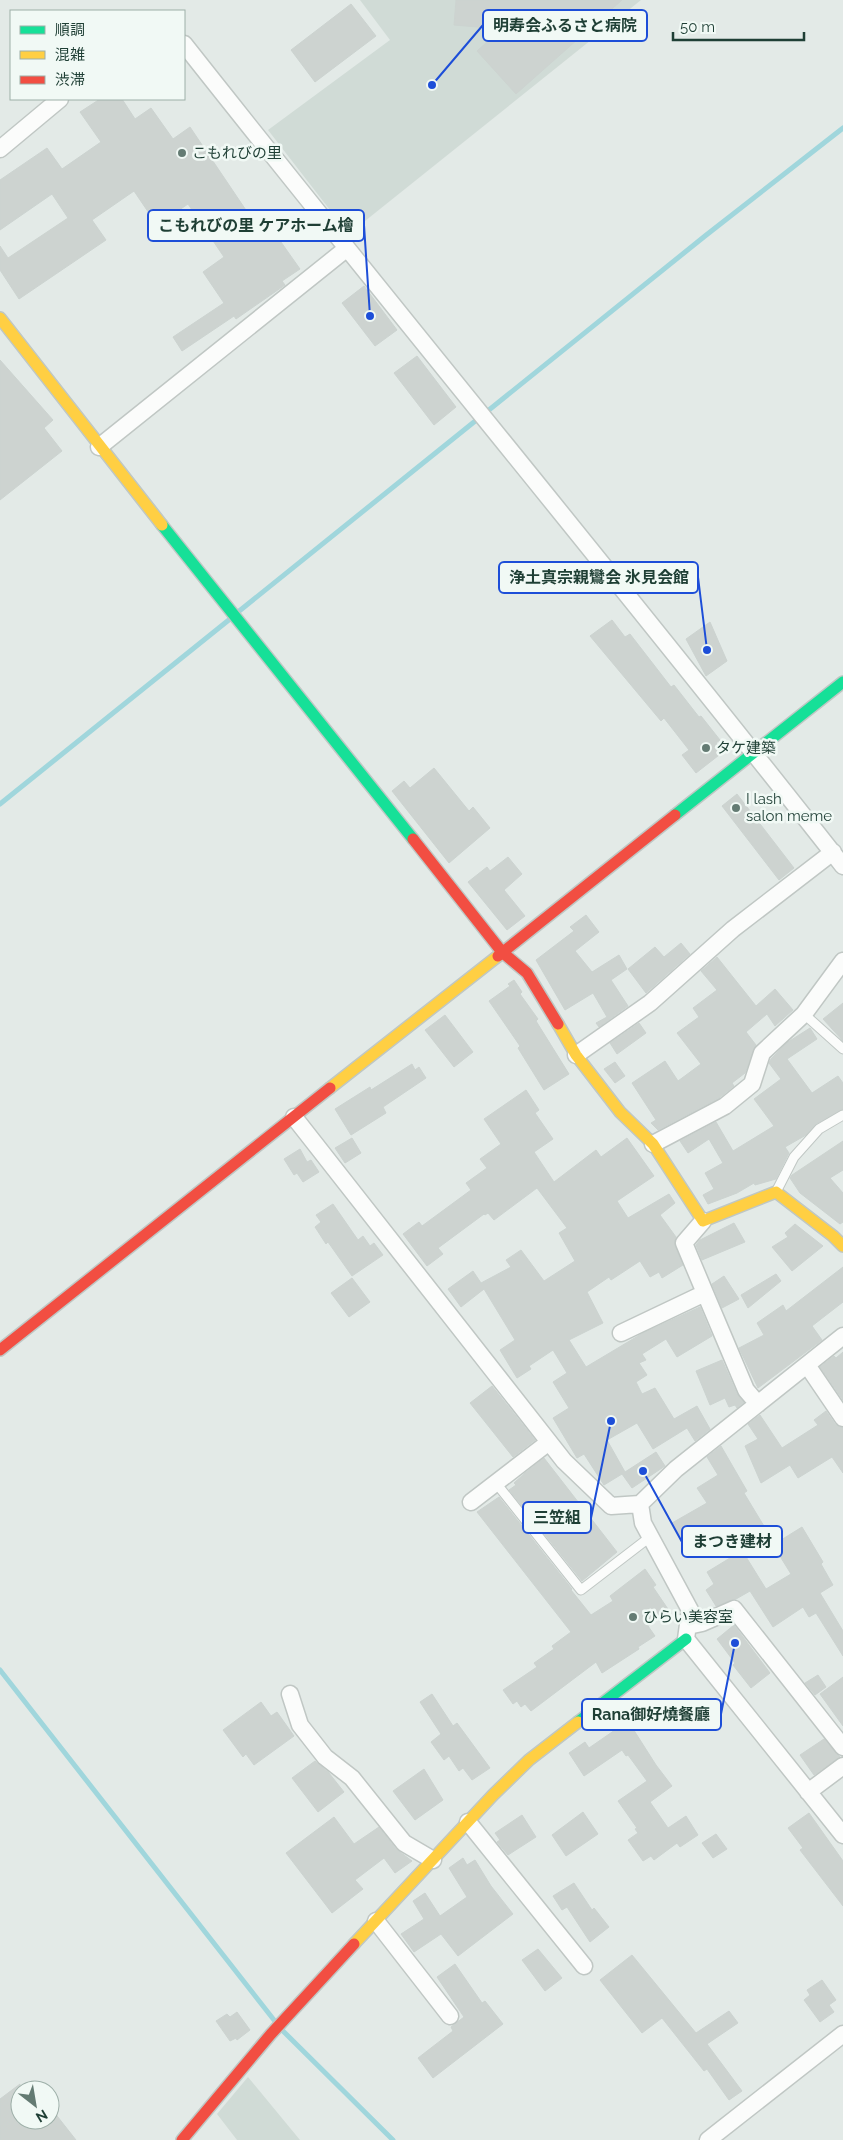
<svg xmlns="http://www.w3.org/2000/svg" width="843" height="2140" font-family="Raleway,'Noto Sans JP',sans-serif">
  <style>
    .built { fill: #d0dbd6 }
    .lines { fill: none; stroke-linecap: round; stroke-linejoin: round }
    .stream { stroke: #a0d6dc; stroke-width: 5 }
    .building { fill: #cdd3d0; stroke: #ccd3d0 }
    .lane-casing { stroke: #c0c7c4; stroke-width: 11 }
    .street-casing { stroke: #c0c7c4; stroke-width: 19 }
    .fast-casing { stroke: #bfc7c4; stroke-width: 14 }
    .slow-casing { stroke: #bfc7c4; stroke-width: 14 }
    .jam-casing { stroke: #bfc7c4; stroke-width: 14 }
    .lane { stroke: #fbfcfb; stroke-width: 9 }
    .street { stroke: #fbfcfb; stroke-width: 16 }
    .fast { stroke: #16e098; stroke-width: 11 }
    .slow { stroke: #ffcf43; stroke-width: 11 }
    .jam { stroke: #f24e42; stroke-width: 11 }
    .poi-dot { fill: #647b73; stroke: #f1f9f5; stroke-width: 2 }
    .labels { text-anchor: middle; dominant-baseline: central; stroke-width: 5; stroke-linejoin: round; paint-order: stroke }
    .poi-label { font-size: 15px; fill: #1f3f35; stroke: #f1f9f5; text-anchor: start }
    .leader { fill: none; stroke: #1d4ed8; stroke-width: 2 }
    .callout-dot { fill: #1d4ed8; stroke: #f1f9f5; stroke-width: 2 }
    .callout { fill: #f1f9f5; stroke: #1d4ed8; stroke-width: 2 }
    .callout-label { font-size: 16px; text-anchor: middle; font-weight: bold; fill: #1f3f35 }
  </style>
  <rect width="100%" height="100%" fill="#e3eae7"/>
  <!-- built -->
  <path class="built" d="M360 0H641L355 229 347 232 268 130 390 40Z
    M248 2077 300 2140H237L217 2114Z"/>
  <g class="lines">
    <!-- stream -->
    <path class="stream" d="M238 612 705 236 843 128
      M0 804 230 619
      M0 1670 274 2020
      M283 2031 393 2140"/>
  </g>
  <!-- building -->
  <path class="building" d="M456 0H622L516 94 477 51 502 29 454 25Z
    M351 4 376 36 315 82 291 50Z
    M100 99H122L135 119 151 108 173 139 190 127 260 231 269 225 300 269 282 281 285 285 236 319 234 316 182 351 173 337 224 303 203 272 224 257 188 204 157 225 134 191 92 220 106 240 19 299 0 270V246L8 258 68 218 52 194 0 230V180L47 148 62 169 101 142 80 112Z
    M364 286 397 330 375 346 342 303Z
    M417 356 456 407 434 425 394 373Z
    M0 360 53 420 44 428 62 451 0 500Z
    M612 620 625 637 630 634 671 687 674 685 699 717 701 716 720 740 716 743 723 752 696 773 682 755 689 750 664 718 661 721 590 636Z
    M710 622 727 661 706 676 686 639Z
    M434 768 469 811 473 807 490 828 449 863 392 791 404 781 410 788Z
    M737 794 794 868 779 880 722 806Z
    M508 857 522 874 504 890 525 916 507 930 468 882 487 867 490 871Z
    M586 915 599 932 575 951 592 972 619 955 627 969 611 980 628 1006 599 1027 596 1023 607 1017 593 993 565 1010 536 960 574 931 570 927Z
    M681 943 690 954 646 993 628 969 655 947 664 957Z
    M717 957 756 1006 775 989 793 1010 775 1026 767 1014 746 1032 756 1045 745 1073 732 1083 734 1086 719 1098 658 1130 651 1123 656 1120 632 1083 665 1061 678 1081 701 1064 677 1033 699 1017 693 1008 717 990 701 971Z
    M514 980 522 992 520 994 538 1019 536 1021 569 1074 544 1090 518 1048 520 1046 489 1001 510 986 508 984Z
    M843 1003V1041L823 1019Z
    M445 1015 473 1052 454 1067 425 1030Z
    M639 1023 646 1033 617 1054 610 1043Z
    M810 1028 817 1039 787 1059 812 1093 838 1076 843 1083V1109L816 1124 806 1135 785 1147 789 1153 776 1179 755 1185 754 1183 737 1193 708 1204 703 1195 714 1189 705 1173 723 1163 709 1139 688 1153 680 1141 716 1122 733 1151 774 1126 754 1099 781 1079 769 1063 771 1059 788 1042Z
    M615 1062 625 1076 615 1083 604 1069Z
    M412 1064 415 1070 419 1067 426 1078 383 1107 386 1113 351 1135 335 1109 370 1087 371 1090Z
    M526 1090 539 1110 535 1113 553 1139 534 1152 554 1182 596 1150 601 1157 627 1138 654 1176 617 1201 628 1218 669 1194 675 1203 660 1215 676 1237 675 1246 683 1265 662 1278 659 1272 650 1277 640 1261 611 1280 609 1277 587 1292 603 1323 569 1340 586 1367 643 1333 700 1307 712 1336 677 1357 666 1339 642 1354 646 1360 639 1363 647 1375 636 1382 642 1394 655 1388 674 1419 697 1406 710 1429 695 1441 687 1428 653 1449 637 1423 607 1440 625 1472 656 1452 665 1466 632 1488 622 1474 604 1485 584 1454 577 1458 553 1418 569 1408 553 1382 567 1373 553 1350 529 1366 531 1369 517 1378 500 1350 515 1340 484 1289 461 1307 448 1289 473 1271 481 1283 511 1267 506 1260 521 1250 544 1281 575 1261 559 1233 567 1228 537 1188 494 1220 488 1213 485 1215 484 1214 438 1248 443 1254 427 1266 403 1234 419 1222 422 1226 471 1190 466 1183 487 1168 480 1159 501 1144 484 1119Z
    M352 1138 361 1153 345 1163 335 1148Z
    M843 1141V1170L830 1178 843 1193V1222L840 1224 800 1193 790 1178 792 1175Z
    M300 1149 307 1162 311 1160 319 1172 303 1182 297 1173 294 1175 284 1159Z
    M333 1204 358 1240 363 1236 370 1246 374 1243 383 1255 352 1276 328 1242 326 1244 315 1227 321 1222 316 1215Z
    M734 1223 745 1242 702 1260 696 1245 700 1240Z
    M795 1224 823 1246 792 1271 772 1247 788 1237 785 1233Z
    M843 1267V1302L812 1326 822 1340 758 1388 739 1348 764 1335 757 1323 783 1305 786 1311Z
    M776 1274 781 1281 748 1308 741 1295Z
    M724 1276 739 1299 722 1308 712 1284Z
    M352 1278 370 1302 349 1317 331 1293Z
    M843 1352V1400L820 1367 834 1356 836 1358Z
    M722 1360 737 1394 744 1402 737 1408 735 1405 729 1407 725 1398 710 1405 696 1371Z
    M492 1386 535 1440 513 1457 470 1403Z
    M826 1411 835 1424 843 1428V1473L832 1457 798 1478 790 1465 761 1483 745 1446 758 1439 748 1424 760 1415 782 1448 818 1425 814 1420Z
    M721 1446 747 1491 744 1493 770 1536 743 1552 766 1589 791 1574 773 1545 802 1527 823 1562 821 1564 833 1585 820 1593 843 1631V1656L816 1613 809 1617 803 1607 773 1627 750 1591 736 1599 716 1606 706 1590 714 1584 707 1572 730 1558 717 1535 695 1547 688 1535 681 1539 672 1523 707 1503 697 1488 718 1475 707 1457Z
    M544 1458 617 1552 582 1581 509 1490 516 1485 514 1483 525 1473Z
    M499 1497 572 1589 571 1590 591 1615 613 1601 610 1596 645 1569 656 1585 653 1587 670 1612 648 1626 655 1636 638 1647 639 1649 602 1673 596 1662 531 1711 525 1704 521 1707 517 1701 513 1704 503 1690 537 1667 534 1663 554 1649 552 1646 571 1632 477 1512Z
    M734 1625 770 1673 751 1688 733 1665 735 1663 717 1639Z
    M818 1675 826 1687 815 1695 805 1683Z
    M843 1677V1726L820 1694Z
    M432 1694 453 1726 457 1723 490 1768 472 1780 463 1768 459 1771 449 1756 444 1760 431 1742 441 1734 420 1702Z
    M261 1702 271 1716 277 1712 294 1736 254 1765 246 1754 243 1757 223 1730Z
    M628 1721 656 1765 672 1786 650 1802 668 1828 686 1816 698 1835 680 1847 677 1843 654 1860 651 1856 643 1861 628 1840 638 1833 635 1829 637 1828 618 1801 647 1781 628 1755 626 1756 622 1750 584 1776 569 1753 585 1742 589 1748Z
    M824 1739 840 1757 814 1775 800 1755Z
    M315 1761 329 1773 344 1792 318 1812 292 1778Z
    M424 1769 443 1800 415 1820 393 1791Z
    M583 1812 598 1834 566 1856 552 1835Z
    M809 1813 843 1861V1906L800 1850 803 1848 788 1828Z
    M522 1815 536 1837 508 1855 497 1842 500 1840 495 1833Z
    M334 1817 354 1844 379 1827 396 1849 412 1861 395 1873 384 1858 355 1880 363 1889 332 1913 286 1853Z
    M716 1834 727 1849 713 1858 702 1843Z
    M463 1858 467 1865 475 1860 491 1886 513 1914 458 1956 441 1934 414 1952 401 1934 424 1919 413 1901 425 1893 440 1916 467 1897 449 1868Z
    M574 1883 592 1910 594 1908 609 1927 590 1942 567 1907 562 1910 553 1896Z
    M538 1949 562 1978 545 1991 522 1960Z
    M632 1955 696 2033 729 2011 738 2023 707 2044 742 2091 729 2100 707 2069 704 2071 662 2018 642 2033 600 1980Z
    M455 1964 482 2003 485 2001 503 2024 433 2078 418 2058 453 2031 451 2027 464 2017 437 1977Z
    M822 1980 836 2000 829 2005 834 2012 820 2022 804 2000 810 1995 807 1990Z
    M237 2012 250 2030 237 2040 236 2038 230 2041 216 2021 227 2014 230 2017Z
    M20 2084V2120H50V2107L76 2140H0V2099Z"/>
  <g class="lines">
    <defs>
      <path id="lane" d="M804 1014 843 1049
        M776 1192 794 1157 819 1129 843 1115
        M496 1483 581 1590 650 1537"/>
      <path id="street" d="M184 44C401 319 626 589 843 866
        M0 149 60 99
        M99 447 346 249
        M576 1055 650 1003 733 929 833 852
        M294 1117 564 1461 611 1506 640 1504 676 1469 843 1336
        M653 1144 725 1106 752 1084 762 1053 804 1014 843 961
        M705 1293 746 1390 758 1404
        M621 1333 705 1293 684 1243 703 1221
        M807 1365 843 1418
        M471 1502 549 1442
        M640 1504 643 1523 690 1610 686 1639 843 1835
        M688 1626 702 1623 734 1609 843 1747
        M290 1694 300 1725 325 1757 352 1778 404 1843 433 1860
        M808 1792 843 1766
        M468 1822 584 1966
        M376 1921 450 2016
        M708 2140 843 2034"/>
      <path id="fast" d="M162 525 413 839
        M675 815 843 682
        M578 1722 686 1639"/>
      <path id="slow" d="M0 318 162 525
        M558 1024 576 1055 620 1112 653 1144 703 1221 776 1192 833 1236 843 1246
        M330 1088 498 956
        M354 1944 493 1795 529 1760 578 1722"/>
      <path id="jam" d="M413 839 502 952 527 973 558 1024
        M498 956 675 815
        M0 1350 330 1088
        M182 2140 271 2034 354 1944"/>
    </defs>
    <!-- lane casing -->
    <use href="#lane" class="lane-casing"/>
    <!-- street casing -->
    <use href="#street" class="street-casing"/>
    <!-- fast casing -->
    <use href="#fast" class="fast-casing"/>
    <!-- slow casing -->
    <use href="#slow" class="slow-casing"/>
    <!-- jam casing -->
    <use href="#jam" class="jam-casing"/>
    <!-- lane -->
    <use href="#lane" class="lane"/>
    <!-- street -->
    <use href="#street" class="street"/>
    <!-- fast -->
    <use href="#fast" class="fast"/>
    <!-- slow -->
    <use href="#slow" class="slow"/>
    <!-- jam -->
    <use href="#jam" class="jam"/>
  </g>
  <!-- markers -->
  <g class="poi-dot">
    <circle cx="182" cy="153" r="5"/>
    <circle cx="706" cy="748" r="5"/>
    <circle cx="736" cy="808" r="5"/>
    <circle cx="633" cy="1617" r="5"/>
  </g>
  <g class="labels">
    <!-- poi labels -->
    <g class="poi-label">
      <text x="192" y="153">こもれびの里</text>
      <text x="716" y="748">タケ建築</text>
      <text x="746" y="799">I lash<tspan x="746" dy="17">salon meme</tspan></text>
      <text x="643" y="1617">ひらい美容室</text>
    </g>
  </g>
  <!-- callouts -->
  <path class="leader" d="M432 85L483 25M370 316L364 225M707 650L698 577M611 1421L591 1518M643 1471L682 1542M735 1643L721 1714"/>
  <g class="callout-dot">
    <circle cx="432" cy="85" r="5"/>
    <circle cx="370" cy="316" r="5"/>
    <circle cx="707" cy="650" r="5"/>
    <circle cx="611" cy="1421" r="5"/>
    <circle cx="643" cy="1471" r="5"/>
    <circle cx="735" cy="1643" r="5"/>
  </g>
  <g class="callout">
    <rect x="483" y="10" width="164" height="31" rx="5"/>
    <rect x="148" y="210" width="216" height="31" rx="5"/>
    <rect x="499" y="562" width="199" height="31" rx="5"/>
    <rect x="523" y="1502" width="68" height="31" rx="5"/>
    <rect x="682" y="1526" width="100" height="31" rx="5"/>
    <rect x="582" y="1699" width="139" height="31" rx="5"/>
  </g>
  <g class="callout-label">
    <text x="565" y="31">明寿会ふるさと病院</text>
    <text x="256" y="231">こもれびの里 ケアホーム檜</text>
    <text x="599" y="583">浄土真宗親鸞会 氷見会館</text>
    <text x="557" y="1523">三笠組</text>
    <text x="732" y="1547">まつき建材</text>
    <text x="651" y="1720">Rana御好燒餐廳</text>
  </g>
  <!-- legend -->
  <rect x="10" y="10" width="175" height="90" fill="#f1f9f5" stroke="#9dafa8"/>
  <rect x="20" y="26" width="25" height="8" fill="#16e098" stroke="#9dafa8"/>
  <text x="55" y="35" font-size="15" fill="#1f3f35">順調</text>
  <rect x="20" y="51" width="25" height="8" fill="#ffcf43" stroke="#9dafa8"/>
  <text x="55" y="60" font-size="15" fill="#1f3f35">混雑</text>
  <rect x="20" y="76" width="25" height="8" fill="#f24e42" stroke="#9dafa8"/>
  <text x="55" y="85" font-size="15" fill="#1f3f35">渋滞</text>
  <!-- north arrow -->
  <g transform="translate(35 2105) rotate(149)"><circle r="24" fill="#f1f9f5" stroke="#9dafa8"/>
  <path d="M0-4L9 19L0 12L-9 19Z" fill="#647b73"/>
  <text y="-8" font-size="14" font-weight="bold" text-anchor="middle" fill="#1f3f35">N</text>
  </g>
  <!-- scale -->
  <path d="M673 32v8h131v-8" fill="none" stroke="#1f3f35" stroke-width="2.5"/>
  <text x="680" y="32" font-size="15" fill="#1f3f35" stroke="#f1f9f5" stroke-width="4" paint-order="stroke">50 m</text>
</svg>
